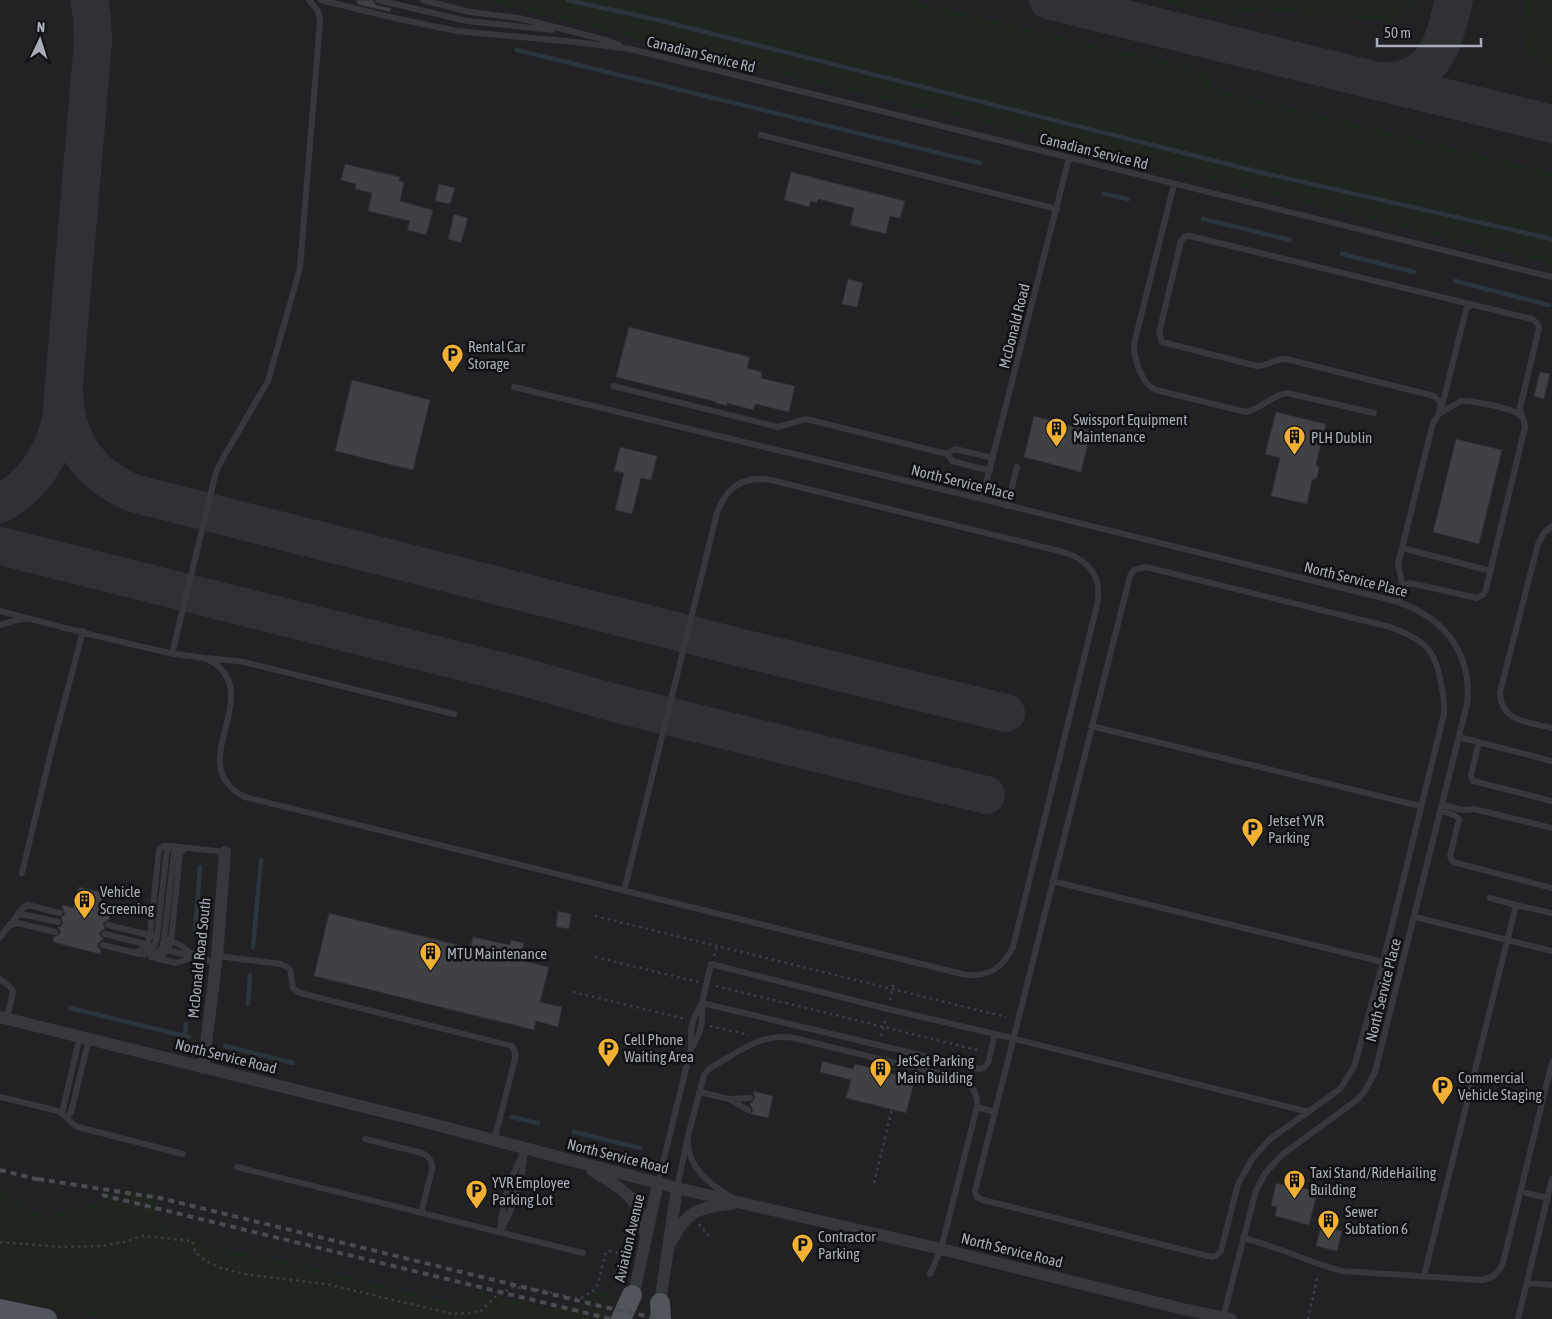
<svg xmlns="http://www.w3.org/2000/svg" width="1552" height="1319" font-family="'Asap Condensed',sans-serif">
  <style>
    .built { fill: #222225 }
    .green { fill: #1e261f }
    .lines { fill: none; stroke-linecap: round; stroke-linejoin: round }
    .stream { stroke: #2c353c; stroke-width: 4.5 }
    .taxiway { stroke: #303135; stroke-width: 38 }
    .building { fill: #404145; stroke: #303034 }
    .path { stroke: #3d3f44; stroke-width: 2.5; stroke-dasharray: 2.5 4; stroke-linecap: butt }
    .lane { stroke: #37383d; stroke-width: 6 }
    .street { stroke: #37383d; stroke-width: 12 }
    .primary { stroke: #53555c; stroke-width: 20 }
    .rail { stroke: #4a4c52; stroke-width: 4; stroke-dasharray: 6 5; stroke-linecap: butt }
    .labels { text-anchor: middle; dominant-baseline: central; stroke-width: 5; stroke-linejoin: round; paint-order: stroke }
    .street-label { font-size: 15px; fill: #a8adb8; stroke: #111113 }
    .poi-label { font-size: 15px; fill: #a8adb8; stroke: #111113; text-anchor: start }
  </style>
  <rect width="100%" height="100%" fill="#161618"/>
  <!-- built -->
  <path class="built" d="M0 0H1552V1319H0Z"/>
  <!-- green -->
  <path class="green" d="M483 0H909L1187 66 1208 76 1213 89 1552 172V264Z
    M1156 0H1419L1391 22 1266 10 1217 16Z
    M1525 0H1552V67L1523 49 1522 21Z
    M0 1190 34 1212 51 1216 75 1206 83 1207 129 1190 155 1195 161 1227 204 1243 210 1249H219L265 1256 448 1302H461L480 1292 543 1307 582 1308 596 1291 617 1296 604 1319H106L0 1298Z"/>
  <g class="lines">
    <!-- stream -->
    <path class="stream" d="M567 0 658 20 1259 172 1552 239
      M517 50 980 163
      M1104 194 1128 199
      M1203 219 1290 240
      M1342 254 1414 272
      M1455 281 1549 305
      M195 934 200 867
      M253 947 261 860
      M248 1004 250 975
      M70 1008 189 1037
      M185 1036 186 1024
      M225 1046 293 1063
      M512 1117 538 1123
      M574 1132 640 1148"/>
    <!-- taxiway -->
    <path class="taxiway" d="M1048 0 1552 124
      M1377 81C1435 84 1443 45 1454 0
      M64 386C64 437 86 473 133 493L742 648 1006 713
      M0 504C32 486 52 456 61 420L93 41 92 17 89 0
      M0 546 524 677 611 702 986 795"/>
  </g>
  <!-- building -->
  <path class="building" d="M357 0H373L376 5 391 8 390 12 357 4Z
    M345 164 400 177 399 181 404 182 400 201 433 210 426 235 407 230 410 221 368 211 372 193 355 189 356 184 341 180Z
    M791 172 905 201 900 218 890 216 886 234 850 225 854 208 818 199 817 203 811 201 809 207 784 200Z
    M439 184 455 188 450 204 435 201Z
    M454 214 468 218 461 243 448 239Z
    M848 279 863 283 857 307 842 304Z
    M629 327 750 357 747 368 762 372 761 378 795 386 789 412 755 404 753 410 727 403V406L716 403 717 402 616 377Z
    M1540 372 1550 374 1544 399 1534 396Z
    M352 380 430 400 413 470 335 451Z
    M1276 412 1326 424 1316 464 1319 468 1317 478 1312 480 1307 504 1271 496 1280 458 1265 454Z
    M1034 416 1091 431 1081 472 1024 457Z
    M1456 439 1502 450 1479 544 1433 532Z
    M620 447 657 456 651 480 641 478 632 514 615 510 624 473 614 471Z
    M79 887 104 893 99 913 110 916 109 920 103 923 105 929 100 932V936L104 939 98 943V947L101 950 100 954 53 942 54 937 60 934V930L57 927H60L63 924 61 918 65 914 62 908 63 905 73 908Z
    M558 911 571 914 569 929 556 927Z
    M329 913 470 948 473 937 510 945 511 940 524 943 520 960 549 967 540 1002 562 1007 558 1027 536 1021 534 1030 314 976Z
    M822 1061 853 1069 855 1064 915 1079 906 1113 846 1098 851 1080 820 1072Z
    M753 1091 773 1096 768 1118 750 1114 753 1110 750 1105 751 1103 755 1098Z
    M1276 1183 1283 1185 1284 1183 1311 1190 1310 1192 1317 1194 1309 1225 1275 1216 1277 1207 1271 1206Z
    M1321 1226 1342 1231 1337 1251 1316 1246Z"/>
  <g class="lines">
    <!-- path -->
    <path class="path" d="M595 916 1006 1017
      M714 956 717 946
      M595 957 698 982
      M716 986 982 1051
      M573 992 686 1019
      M890 1000 894 981
      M710 1026 749 1035
      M881 1036 886 1017
      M874 1183 892 1109
      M699 1224 710 1238
      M0 1242 61 1247 100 1246 124 1242 143 1236 192 1241 196 1253 206 1261 218 1267 249 1275 326 1284 453 1314 480 1312 495 1297 513 1287 540 1290 579 1299 592 1292 597 1286 606 1252 611 1251 623 1254 629 1225
      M1308 1319 1318 1274"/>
    <!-- lane -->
    <path class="lane" d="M321 0 394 18 457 31 575 42 630 49 1552 277
      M378 0 467 21 552 30
      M423 0 470 12 519 18 606 40 619 45
      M761 135 1057 209
      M1174 184 1134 344C1134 359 1141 384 1156 390L1246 412C1261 409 1272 395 1287 393L1374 413
      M613 386 778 427 806 419 947 454
      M514 387 982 499 1391 600C1441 614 1473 651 1467 704L1375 1072 1364 1092 1357 1100 1283 1154 1266 1172 1256 1190 1223 1318
      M1461 401C1471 400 1509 408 1517 413 1522 416 1525 421 1525 427L1486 589 1484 594 1477 598 1410 583 1406 584 1403 588 1398 564 1402 548 1433 423 1439 414Z
      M1442 406 1466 310 1468 306 1472 305
      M1439 414 1441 403 1434 396 1286 359C1275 358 1268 366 1257 366L1162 342 1159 333 1181 241 1186 236H1190L1532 319 1537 323 1539 328 1520 408 1523 419
      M990 471 952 461 947 454 955 449 993 458
      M982 499 1069 158
      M1007 506 1017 467
      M1552 526 1544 533 1538 544 1500 692C1500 722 1529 722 1552 728
      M1402 548 1491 571
      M1146 567 1390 627C1422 639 1435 647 1441 683 1443 693 1445 703 1444 714L1383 962 1354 1067 1340 1089 1270 1139 1252 1159 1238 1184 1221 1251 1217 1255 1212 1257 983 1200 977 1197 975 1191 1130 576 1134 570Z
      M1399 602 1403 588
      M0 611C56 626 113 641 170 653 186 657 204 654 217 665 261 702 183 766 245 797L962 974C986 979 1003 968 1013 947L1097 605C1103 577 1089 560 1063 552L771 480C743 475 726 487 717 513L624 891
      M0 625 17 620 24 619
      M172 654 216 472 223 458 268 381 300 268 320 21 318 11 309 0
      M208 658 244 662 454 714
      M1091 726 1420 806
      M1459 737 1552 761
      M1479 742 1471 775 1473 781 1552 801
      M1442 805 1463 810 1474 809 1552 828
      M1441 811 1454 815 1459 819 1450 856 1453 862 1552 888
      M22 873 51 752 83 631
      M1052 881 1383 962
      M1490 898 1516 905
      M17 915 24 907 28 905 60 913
      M1415 917 1552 951
      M10 925 18 923 55 932
      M108 925 153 936
      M105 934 149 945
      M0 937 17 916 21 914 58 922
      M168 940 180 945 193 955
      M103 945 139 954
      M166 950 216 962
      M136 953 147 945 150 935 159 850 163 846H171
      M144 955 154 947 157 937 167 849 171 846 225 852
      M217 956 281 964 290 969 293 988 300 993 512 1046 515 1052V1059L494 1141
      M151 957 162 949 164 939 174 852 178 847
      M156 958 176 963 195 957
      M158 959 168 950 171 941 180 853 185 848
      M0 979 10 987 13 991 7 1019
      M995 1034 1309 1112
      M692 1047C702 1030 703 1023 702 1004
      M699 1092 729 1099 748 1110
      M0 1097 58 1111C66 1115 69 1123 78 1127L183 1154
      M729 1099 750 1098
      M977 1107 995 1112
      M62 1113 80 1036
      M67 1118 71 1112 89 1039
      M365 1139 422 1153C429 1156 433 1162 432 1170L421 1213
      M688 1143C689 1169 710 1184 731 1197
      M525 1149C523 1178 514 1207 500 1232 502 1203 511 1175 525 1149Z
      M237 1167 583 1253
      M658 1183 691 1048V1030L694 1018 702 1003 711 964 888 1009 995 1034 988 1063 984 1068 979 1069 702 1003
      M677 1188 688 1136 704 1075 710 1068C737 1053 761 1032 794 1038L961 1079C973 1085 978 1094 977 1107L941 1249 930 1274
      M1526 1193 1547 1198
      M1243 1238C1277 1246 1308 1262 1342 1271L1480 1280C1492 1279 1498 1274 1503 1263L1552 1062
      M1424 1276 1516 905 1552 913
      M1527 1283 1552 1285
      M1518 1319 1552 1179"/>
    <!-- street -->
    <path class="street" d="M0 1017 417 1120 677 1188 941 1249 1183 1309 1231 1319
      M203 1068 217 956 225 852
      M593 1171C617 1186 642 1198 644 1230
      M671 1242C688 1209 698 1208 732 1204
      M632 1302 658 1183
      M659 1309 677 1188"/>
    <!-- primary -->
    <path class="primary" d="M660 1303 661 1319
      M0 1309 47 1319
      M621 1319 632 1295"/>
    <!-- rail -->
    <path class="rail" d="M0 1170 44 1181
      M38 1179 160 1198 604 1307 660 1319
      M102 1195 611 1319"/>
  </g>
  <!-- icons -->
  <defs>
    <symbol id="parking-pin" viewBox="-11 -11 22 30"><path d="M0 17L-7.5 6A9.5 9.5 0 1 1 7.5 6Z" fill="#f2b134" stroke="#111113"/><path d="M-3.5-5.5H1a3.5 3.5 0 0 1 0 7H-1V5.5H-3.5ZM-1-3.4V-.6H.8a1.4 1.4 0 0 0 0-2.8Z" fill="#111"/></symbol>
    <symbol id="building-pin" viewBox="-11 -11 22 30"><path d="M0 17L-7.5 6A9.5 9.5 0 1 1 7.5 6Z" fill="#f2b134" stroke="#111113"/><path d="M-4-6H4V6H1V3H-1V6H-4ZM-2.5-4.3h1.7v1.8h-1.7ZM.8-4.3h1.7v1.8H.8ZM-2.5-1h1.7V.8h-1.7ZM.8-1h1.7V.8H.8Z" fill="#111"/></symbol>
  </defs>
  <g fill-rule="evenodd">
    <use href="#parking-pin" x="440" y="342" width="25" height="34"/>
    <use href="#building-pin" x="1044" y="416" width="25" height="34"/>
    <use href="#building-pin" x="1282" y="424" width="25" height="34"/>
    <use href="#parking-pin" x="1240" y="816" width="25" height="34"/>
    <use href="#building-pin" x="72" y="888" width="25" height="34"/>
    <use href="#building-pin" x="418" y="940" width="25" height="34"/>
    <use href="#parking-pin" x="596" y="1036" width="25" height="34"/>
    <use href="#building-pin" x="868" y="1056" width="25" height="34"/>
    <use href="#parking-pin" x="1430" y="1074" width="25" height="34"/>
    <use href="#building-pin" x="1282" y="1168" width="25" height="34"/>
    <use href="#parking-pin" x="464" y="1178" width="25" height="34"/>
    <use href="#building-pin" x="1316" y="1208" width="25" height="34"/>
    <use href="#parking-pin" x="790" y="1232" width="25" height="34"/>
  </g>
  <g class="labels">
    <!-- street labels -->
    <g class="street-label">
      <text transform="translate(701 54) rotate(14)">Canadian Service Rd</text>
      <text transform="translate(1094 151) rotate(14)">Canadian Service Rd</text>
      <text transform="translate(1014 326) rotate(-76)">McDonald Road</text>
      <text transform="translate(963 482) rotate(14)">North Service Place</text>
      <text transform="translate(1356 579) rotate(14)">North Service Place</text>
      <text transform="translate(199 958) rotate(-84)">McDonald Road South</text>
      <text transform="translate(1383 990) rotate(-76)">North Service Place</text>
      <text transform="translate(226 1056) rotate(14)">North Service Road</text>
      <text transform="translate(618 1156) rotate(14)">North Service Road</text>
      <text transform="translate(629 1238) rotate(-77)">Aviation Avenue</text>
      <text transform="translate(1012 1250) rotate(14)">North Service Road</text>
    </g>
    <!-- poi labels -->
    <g class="poi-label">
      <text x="468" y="346">Rental Car<tspan x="468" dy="17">Storage</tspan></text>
      <text x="1073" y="419">Swissport Equipment<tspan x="1073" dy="17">Maintenance</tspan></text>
      <text x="1311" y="437">PLH Dublin</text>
      <text x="1268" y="820">Jetset YVR<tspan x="1268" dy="17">Parking</tspan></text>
      <text x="100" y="891">Vehicle<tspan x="100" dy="17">Screening</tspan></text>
      <text x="447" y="953">MTU Maintenance</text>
      <text x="624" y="1039">Cell Phone<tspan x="624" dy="17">Waiting Area</tspan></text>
      <text x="897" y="1060">JetSet Parking<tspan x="897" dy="17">Main Building</tspan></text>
      <text x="1458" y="1077">Commercial<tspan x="1458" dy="17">Vehicle Staging</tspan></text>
      <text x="1310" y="1172">Taxi Stand/RideHailing<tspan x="1310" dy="17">Building</tspan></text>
      <text x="492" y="1182">YVR Employee<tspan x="492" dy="17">Parking Lot</tspan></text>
      <text x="1345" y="1211">Sewer<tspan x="1345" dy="17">Subtation 6</tspan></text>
      <text x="818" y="1236">Contractor<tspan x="818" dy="17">Parking</tspan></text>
    </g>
  </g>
  <!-- north arrow -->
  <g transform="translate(40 40) rotate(4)" stroke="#111113" stroke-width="4" paint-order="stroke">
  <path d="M0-4L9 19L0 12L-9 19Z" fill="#a8adb8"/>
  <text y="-8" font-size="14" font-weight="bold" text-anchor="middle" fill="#a8adb8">N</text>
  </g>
  <!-- scale -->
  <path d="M1377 38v8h104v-8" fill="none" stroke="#a8adb8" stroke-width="2.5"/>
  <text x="1384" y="38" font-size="15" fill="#a8adb8" stroke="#111113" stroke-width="4" paint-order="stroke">50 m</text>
</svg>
